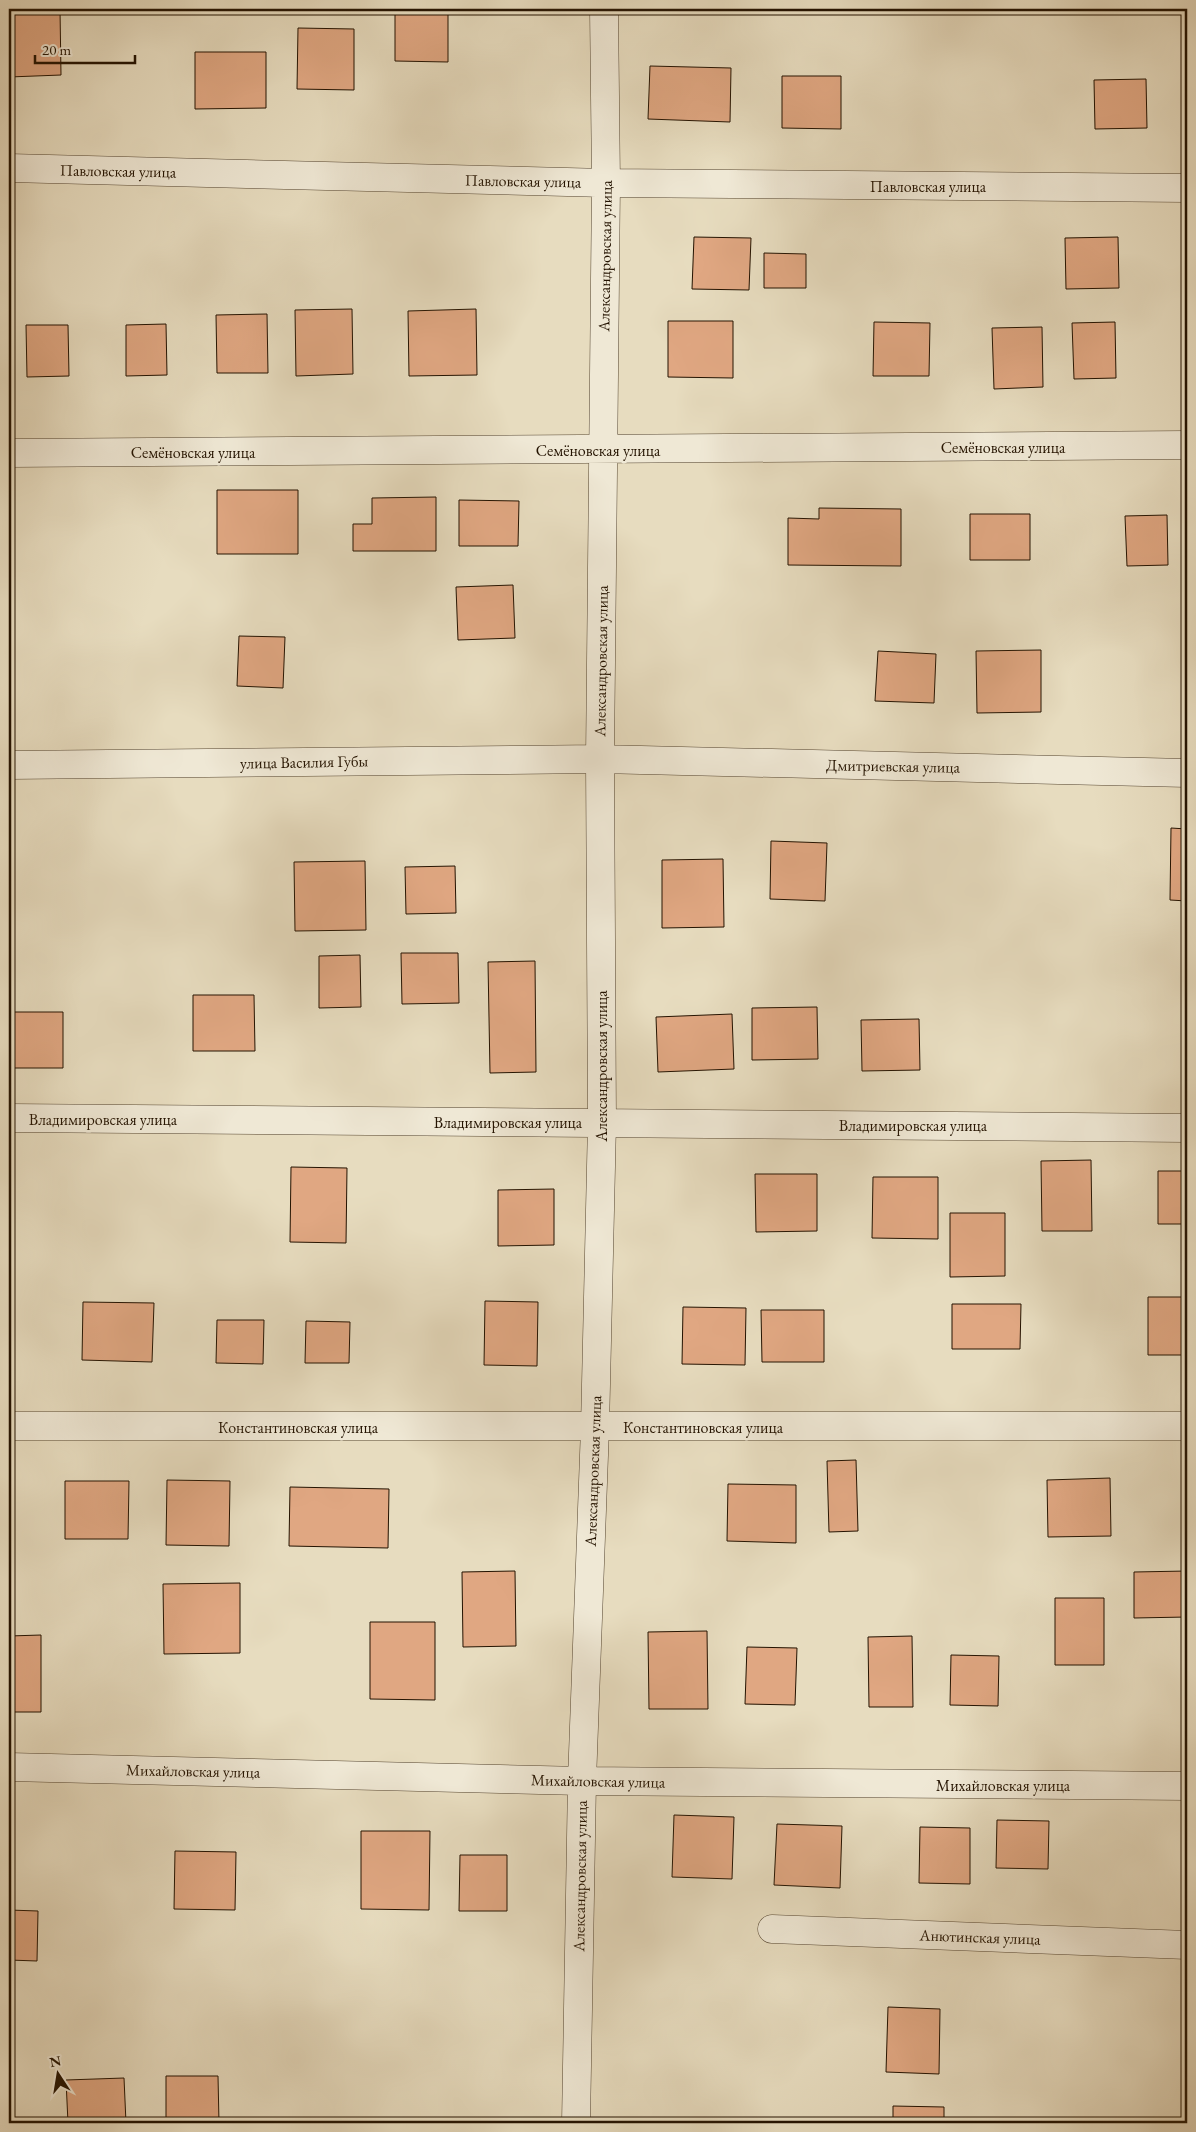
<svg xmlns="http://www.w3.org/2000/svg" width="1196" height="2132" font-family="'EB Garamond',serif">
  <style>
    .building { fill: #e0a782; stroke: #241301 }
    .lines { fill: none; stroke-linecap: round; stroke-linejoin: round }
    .street-casing { stroke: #554530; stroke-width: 29 }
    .street { stroke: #efe8d5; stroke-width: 28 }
    .labels { text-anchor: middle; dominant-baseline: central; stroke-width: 5; stroke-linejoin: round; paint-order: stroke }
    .street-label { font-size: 16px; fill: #241301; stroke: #efe8d5 }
  </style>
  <rect width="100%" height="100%" fill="#e7dcbf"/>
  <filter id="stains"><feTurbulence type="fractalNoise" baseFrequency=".004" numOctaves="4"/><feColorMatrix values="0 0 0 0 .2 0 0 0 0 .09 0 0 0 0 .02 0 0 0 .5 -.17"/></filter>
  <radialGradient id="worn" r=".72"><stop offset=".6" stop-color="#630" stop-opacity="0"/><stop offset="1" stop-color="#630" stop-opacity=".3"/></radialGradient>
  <!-- building -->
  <path class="building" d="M395 9H448V62L395 61Z
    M60 10 61 75 9 77V11Z
    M298 28 354 29V90L297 89Z
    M195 52H266V108L195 109Z
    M650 66 731 68 730 122 648 119Z
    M782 76H841V129L782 128Z
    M1146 79 1147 128 1095 129 1094 80Z
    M694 237 751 238 749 290 692 289Z
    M1118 237 1119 288 1066 289 1065 238Z
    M764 253 806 254V288H764Z
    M352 309 353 374 296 376 295 310Z
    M476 309 477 375 409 376 408 311Z
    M267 314 268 373H217L216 315Z
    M668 321H733V378L668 377Z
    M874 322 930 323 929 376H873Z
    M1115 322 1116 378 1074 379 1072 323Z
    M166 324 167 375 126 376V325Z
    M26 325H68L69 376 27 377Z
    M1042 327 1043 387 994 389 992 328Z
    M217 490H298V554H217Z
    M436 497V551H353V524H372V498Z
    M459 500 519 501 518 546H459Z
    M819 508 901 509V566L788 565V518L819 519Z
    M970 514H1030V560H970Z
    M1167 515 1168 565 1127 566 1125 516Z
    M513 585 515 638 458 640 456 587Z
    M239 636 285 637 283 688 237 686Z
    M1041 650V712L977 713 976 651Z
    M878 651 936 654 934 703 875 701Z
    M1171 828 1187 829V901L1170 900Z
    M771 841 827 843 825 901 770 899Z
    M723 859 724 927 662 928V860Z
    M365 861 366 930 295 931 294 862Z
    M455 866 456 913 406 914 405 867Z
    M401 953H458L459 1003 402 1004Z
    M360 955 361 1007 319 1008V956Z
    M535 961 536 1072 490 1073 488 962Z
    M193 995H254L255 1051H193Z
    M817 1007 818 1059 752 1060V1008Z
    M9 1012H63V1068H9Z
    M732 1014 734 1069 658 1072 656 1017Z
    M919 1019 920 1070 862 1071 861 1020Z
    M1091 1160 1092 1231H1042L1041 1161Z
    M291 1167 347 1168 346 1243 290 1242Z
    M1158 1171H1187V1224H1158Z
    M755 1174H817V1231L756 1232Z
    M873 1177H938V1239L872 1238Z
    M554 1189V1245L498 1246V1190Z
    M950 1213H1005V1276L950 1277Z
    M1148 1297H1187V1355H1148Z
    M485 1301 538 1302 537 1366 484 1365Z
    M83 1302 154 1303 152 1362 82 1360Z
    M952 1304H1021L1020 1349H952Z
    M683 1307 746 1308 745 1365 682 1364Z
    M761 1310H824V1362H762Z
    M217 1320H264L263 1364 216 1363Z
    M306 1321 350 1322 349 1363H305Z
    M856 1460 858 1531 829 1532 827 1461Z
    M1110 1478 1111 1536 1048 1537 1047 1480Z
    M167 1480 230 1481 229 1546 166 1545Z
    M65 1481H129L128 1539H65Z
    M728 1484 796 1485V1543L727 1541Z
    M290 1487 389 1489 388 1548 289 1546Z
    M515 1571 516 1646 463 1647 462 1572Z
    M1187 1571V1617L1134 1618V1572Z
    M240 1583V1653L164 1654 163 1584Z
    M1055 1598H1104V1665H1055Z
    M370 1622H435V1700L370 1699Z
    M707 1631 708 1709H649L648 1632Z
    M41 1635V1712H9V1636Z
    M912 1636 913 1707H869L868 1637Z
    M747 1647 797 1648 795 1705 745 1704Z
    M951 1655 999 1656 998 1706 950 1705Z
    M674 1815 734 1817 732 1879 672 1877Z
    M997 1820 1049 1821 1048 1869 996 1868Z
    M777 1824 842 1826 840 1888 774 1885Z
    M920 1827 970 1828V1884L919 1883Z
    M361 1831H430L429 1910 361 1909Z
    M175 1851 236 1852 235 1910 174 1909Z
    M460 1855H507V1911H459Z
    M9 1910 38 1911 37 1961 9 1960Z
    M888 2007 940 2009 939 2074 886 2072Z
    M166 2076H218L219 2123H166Z
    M124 2078 126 2123H68L66 2080Z
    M893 2106 944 2107V2123H893Z"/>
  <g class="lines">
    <defs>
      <path id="street" d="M9 168 606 183 1187 188
        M9 453 1187 445
        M9 765 600 759 1187 773
        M9 1118 1187 1128
        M9 1426H1187
        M9 1767 582 1781 1187 1786
        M772 1929 1187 1945
        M576 2123 582 1781 595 1428 602 1123 600 759 606 183 604 9"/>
    </defs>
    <!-- street casing -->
    <use href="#street" class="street-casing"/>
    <!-- street -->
    <use href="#street" class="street"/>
  </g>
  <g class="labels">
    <!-- street labels -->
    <g class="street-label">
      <text transform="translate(118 171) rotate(1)">Павловская улица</text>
      <text transform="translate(523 181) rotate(1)">Павловская улица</text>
      <text x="928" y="186">Павловская улица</text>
      <text transform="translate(605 256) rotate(-89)">Александровская улица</text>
      <text x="1003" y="447">Семёновская улица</text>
      <text x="598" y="450">Семёновская улица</text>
      <text x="193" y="452">Семёновская улица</text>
      <text transform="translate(601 661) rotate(-89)">Александровская улица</text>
      <text transform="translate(304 762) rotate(-1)">улица Василия Губы</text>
      <text transform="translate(893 766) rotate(1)">Дмитриевская улица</text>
      <text transform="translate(601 1066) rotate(-90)">Александровская улица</text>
      <text x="103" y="1119">Владимировская улица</text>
      <text x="508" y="1122">Владимировская улица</text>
      <text x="913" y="1125">Владимировская улица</text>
      <text x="298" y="1427">Константиновская улица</text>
      <text x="703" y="1427">Константиновская улица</text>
      <text transform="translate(593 1471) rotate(-88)">Александровская улица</text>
      <text transform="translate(193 1771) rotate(1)">Михайловская улица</text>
      <text transform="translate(598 1781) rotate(1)">Михайловская улица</text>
      <text x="1003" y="1785">Михайловская улица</text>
      <text transform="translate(580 1876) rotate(-89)">Александровская улица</text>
      <text transform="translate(980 1937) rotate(2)">Анютинская улица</text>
    </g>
  </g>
  <!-- margin -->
  <rect width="1196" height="2132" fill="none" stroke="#e7dcbf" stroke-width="30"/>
  <rect x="10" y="10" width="1176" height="2112" fill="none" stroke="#241301" stroke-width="2.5"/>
  <rect x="15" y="15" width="1166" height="2102" fill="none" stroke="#241301"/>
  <!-- north arrow -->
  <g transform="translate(58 2074) rotate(348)" stroke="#efe8d5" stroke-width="4" paint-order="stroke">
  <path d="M0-4L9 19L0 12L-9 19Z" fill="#241301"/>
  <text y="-8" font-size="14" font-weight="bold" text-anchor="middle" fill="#241301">N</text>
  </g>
  <!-- scale -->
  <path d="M35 55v8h100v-8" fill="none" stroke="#241301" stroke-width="2.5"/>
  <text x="42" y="55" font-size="15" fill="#241301" stroke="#efe8d5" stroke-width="4" paint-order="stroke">20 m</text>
  <rect width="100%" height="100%" filter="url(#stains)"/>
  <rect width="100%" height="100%" fill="url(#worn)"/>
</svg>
